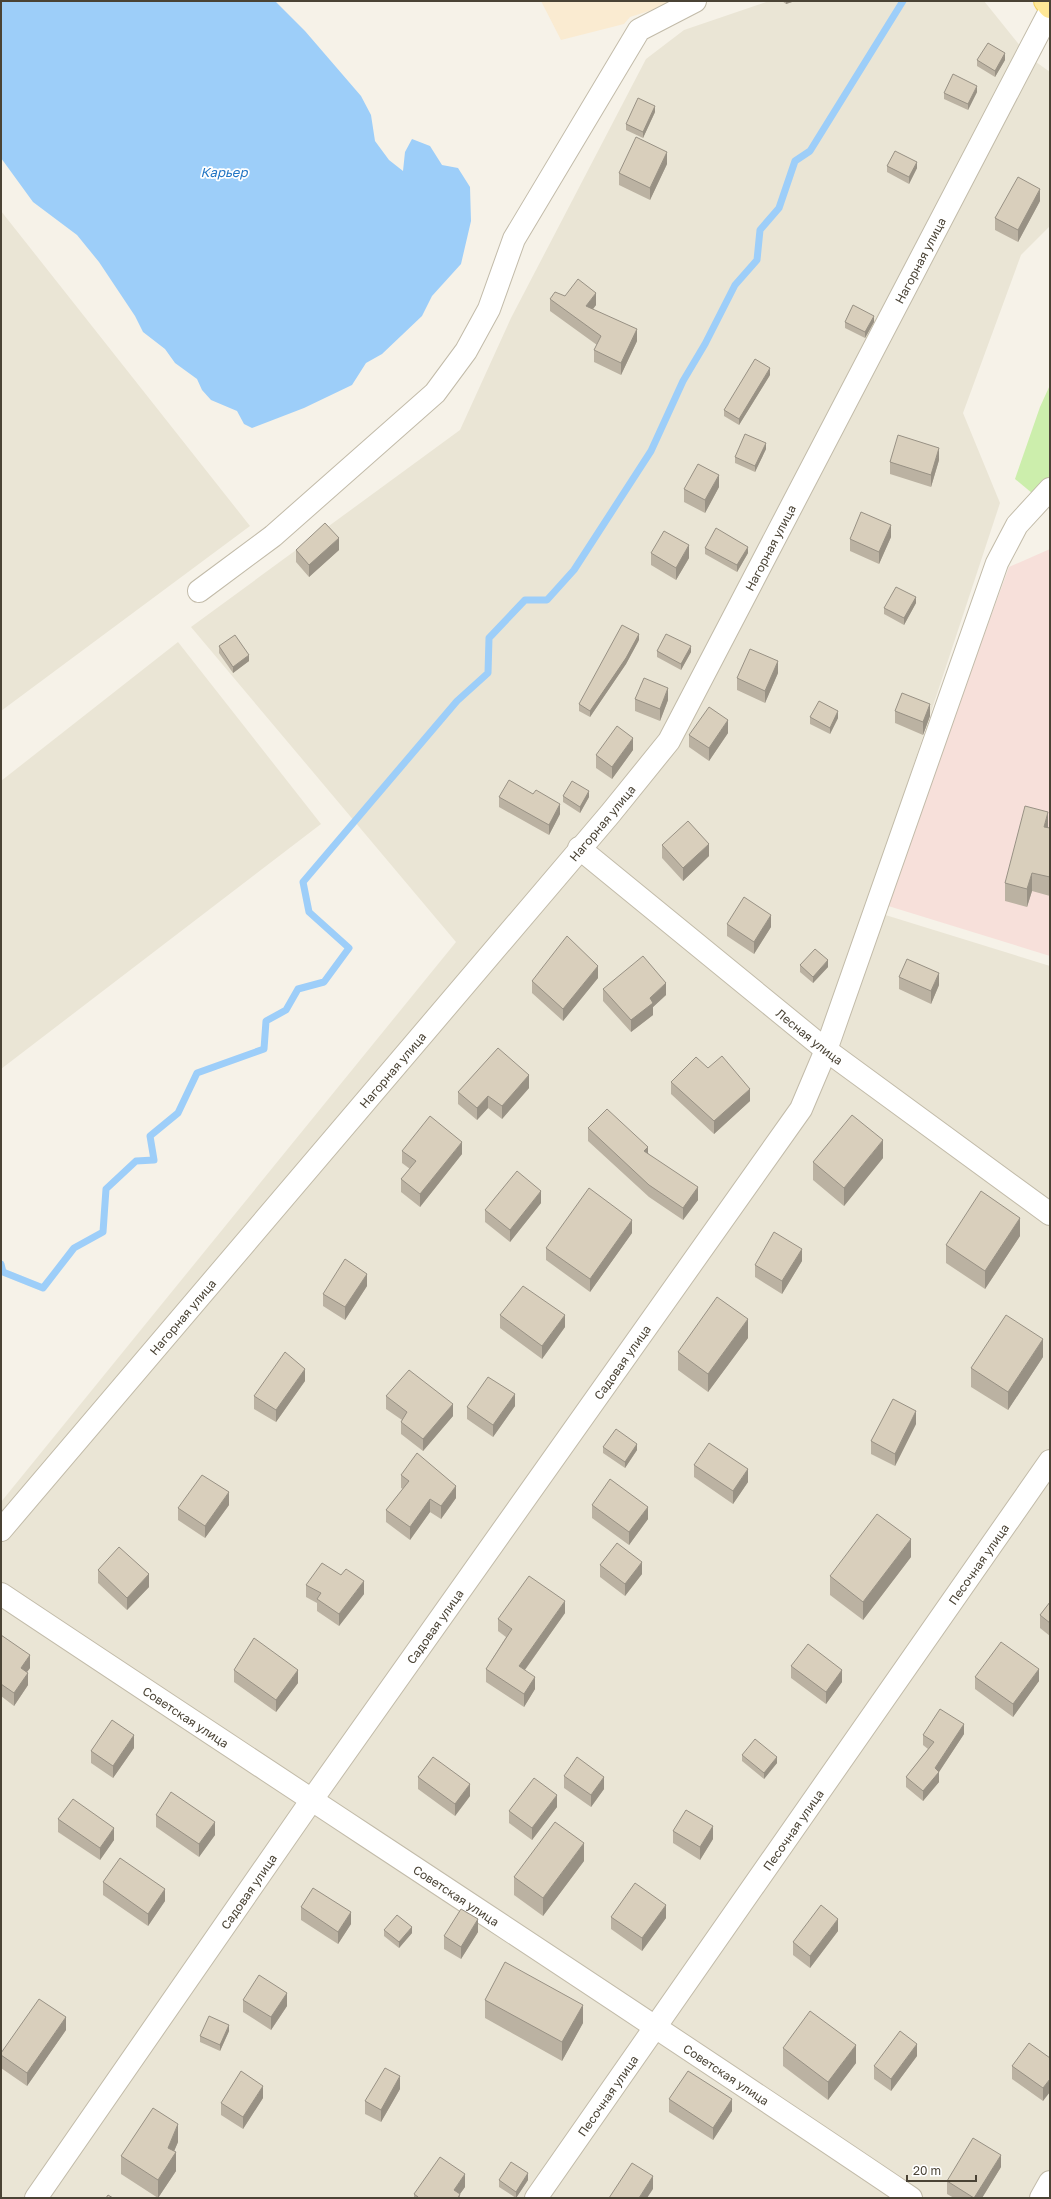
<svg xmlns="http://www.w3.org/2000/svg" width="1051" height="2199" font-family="'Golos Text',sans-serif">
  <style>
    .residential { fill: #eae5d5 }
    .commercial { fill: #faebd1 }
    .medical { fill: #f7e0da }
    .green { fill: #cceeac }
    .water { fill: #9dcef9 }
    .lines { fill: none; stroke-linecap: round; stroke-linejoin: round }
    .stream { stroke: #9dcef9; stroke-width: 7 }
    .minor-casing { stroke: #c2bba9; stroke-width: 24 }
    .major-casing { stroke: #f2ce59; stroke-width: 24 }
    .minor { stroke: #fff; stroke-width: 22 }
    .major { stroke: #ffe897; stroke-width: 22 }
    .wall { fill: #bbb2a2 }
    .shaded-wall { fill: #989184 }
    .building { fill: #d9cfbc; stroke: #989184 }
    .labels { text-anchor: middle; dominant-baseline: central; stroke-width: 3.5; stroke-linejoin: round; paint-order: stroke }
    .street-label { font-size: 12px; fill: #4a4335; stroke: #fff }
    .water-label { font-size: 13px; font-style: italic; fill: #2175c4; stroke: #fff }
  </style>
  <rect width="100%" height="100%" fill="#f6f2e8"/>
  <!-- residential -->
  <path class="residential" d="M769 1H984L1029 57 1050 72V226L1021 255 963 413 1000 503 866 909 1050 966V2198H1V1502L456 942 191 627 460 430 511 318 646 59 684 30Z
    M1 211 250 526 1 711Z
    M178 642 321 824 1 1069V781Z"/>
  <!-- commercial -->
  <path class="commercial" d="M541 1H681L630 17 624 24 561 40Z"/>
  <!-- medical -->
  <path class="medical" d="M1050 549V956L885 905 1009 567Z"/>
  <!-- green -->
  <path class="green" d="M1050 385V508L1015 479 1040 407Z"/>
  <!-- water -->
  <path class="water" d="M1 1H275L305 31 361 96 371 115 375 141 389 160 403 171 405 152 412 139 430 146 442 165 458 168 470 187 471 221 461 264 432 296 422 316 382 354 366 363 352 385 304 408 252 428 244 424 237 411 211 400 202 390 197 379 175 363 165 349 143 332 135 316 99 262 77 235 33 202 1 158Z"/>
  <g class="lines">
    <!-- stream -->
    <path class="stream" d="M1 1264 3 1272 43 1288 74 1248 103 1232 106 1189 136 1161 154 1160 150 1136 178 1113 197 1073 264 1049 266 1021 286 1010 298 989 324 982 349 948 309 912 303 882 457 701 488 673 489 638 525 600H547L574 570 651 451 683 381 705 344 735 285 757 260 760 230 779 208 795 161 810 151 903 1"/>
    <defs>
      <g id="minor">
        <path d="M199 591 273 536 435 393 466 351 489 309 514 239 639 30 695 1"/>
        <path id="s1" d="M579 848 826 1050 1050 1214"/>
        <path id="s2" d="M1 1530 610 814 669 741 1050 11"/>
        <path id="s3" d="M1 1594C304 1796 609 1994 911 2198"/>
        <path id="s4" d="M36 2198 311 1801 801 1109 826 1050 997 563 1017 525 1050 489"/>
        <path id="s5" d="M536 2198 1050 1461"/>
        <path d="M1041 2198 1050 2182"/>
      </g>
      <path id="major" d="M1045 1 1050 7"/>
    </defs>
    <!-- minor casing -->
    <use href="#minor" class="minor-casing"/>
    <!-- major casing -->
    <use href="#major" class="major-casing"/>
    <!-- minor -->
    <use href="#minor" class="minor"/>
    <!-- major -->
    <use href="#major" class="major"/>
  </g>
  <!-- wall -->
  <path class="wall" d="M782 1H795L786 4Z
    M977 60H1005L995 77 977 66Z
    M977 92 968 110 944 99V93Z
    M655 112 643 138 626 130V124Z
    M667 164 650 200 619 185V173Z
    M887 166 917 168 909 184 887 172Z
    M1040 201 1018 242 995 230V218Z
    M565 296 596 305 593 309 637 341 621 375 594 362V350L597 345 550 311V299Z
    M845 322H874L865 338 845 328Z
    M770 375 739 425 724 416V410Z
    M766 449 755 472 735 463V457Z
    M939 460 931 487 890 474V462Z
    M719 487 705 513 684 502V489Z
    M891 537 879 564 850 551V539Z
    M705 548 748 553 737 572 705 554Z
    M296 550H339L309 577 296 562Z
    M651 553 689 558 676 580 651 565Z
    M916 603 904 625 884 614V608Z
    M639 640 626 664 590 717 579 711V704Z
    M219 646 249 661 233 673 219 653Z
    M657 651 691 652 681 670 657 657Z
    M778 673 765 703 737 690V678Z
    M635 699 668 700 660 721 635 711Z
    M895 711 930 716 923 735 895 723Z
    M810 717 838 718 830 734 810 724Z
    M728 733 709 761 689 747V735Z
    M633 750 612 779 596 768V755Z
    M563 796 589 797 580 813 563 802Z
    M499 797 560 814 549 835 499 807Z
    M1048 828H1050V896L1032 891 1027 907 1005 901V883Z
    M662 845 709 856 683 881 662 858Z
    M727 924 771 927 754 954 727 936Z
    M800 965 828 967 813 983 800 972Z
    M899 977 939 985 931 1004 899 989Z
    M598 978 563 1021 532 993V981Z
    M603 989 666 995 653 1007V1015L631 1032 603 1001Z
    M708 1068 750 1101 714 1134 671 1094V1082Z
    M529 1088 502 1119 488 1108 477 1120 458 1104V1092Z
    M588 1128 648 1153 698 1200 683 1220 649 1197 588 1141Z
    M402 1151 462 1154 420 1207 401 1192V1179L410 1169 402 1163Z
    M883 1158 844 1206 813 1180V1162Z
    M541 1203 510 1242 485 1222V1210Z
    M632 1233 590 1292 546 1260V1248Z
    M1020 1236 985 1289 946 1263V1245Z
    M802 1261 782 1294 755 1277V1265Z
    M367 1286 345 1320 323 1306V1294Z
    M500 1315 565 1327 542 1359 500 1328Z
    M748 1338 708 1392 678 1370V1352Z
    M1043 1357 1008 1410 971 1387V1368Z
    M305 1381 276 1422 254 1409V1396Z
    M386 1396 453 1416 423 1451 401 1434V1422L402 1420 386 1409Z
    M515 1406 493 1437 467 1419V1407Z
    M916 1424 895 1466 871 1454V1441Z
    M603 1447 637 1450 625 1468 603 1453Z
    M694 1465 748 1482 733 1504 694 1477Z
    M401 1475 456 1498 441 1519 430 1512 410 1540 386 1522V1510L403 1489 401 1488Z
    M229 1505 205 1538 178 1520V1508Z
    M592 1505 648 1519 629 1545 592 1518Z
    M911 1557 863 1620 830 1595V1576Z
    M600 1565 642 1574 625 1596 600 1577Z
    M98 1570 149 1587 127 1610 98 1583Z
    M306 1585 364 1594 339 1626 317 1611V1603L306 1597Z
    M1050 1602V1636L1040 1628V1615Z
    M565 1613 525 1670 535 1689 524 1707 486 1682V1669L506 1637 498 1631V1619Z
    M1 1635 30 1668 27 1672 28 1685 14 1706 1 1696Z
    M791 1666 842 1682 826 1704 791 1678Z
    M234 1670 298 1683 276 1712 234 1682Z
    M975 1677 1039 1681 1013 1717 975 1689Z
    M964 1734 939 1772V1782L923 1801 906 1787V1777L928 1749 923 1745V1735Z
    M134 1748 113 1778 91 1763V1751Z
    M742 1755 777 1763 764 1779 742 1761Z
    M564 1776 604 1789 591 1807 564 1788Z
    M418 1777 470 1796 455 1816 418 1789Z
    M557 1807 532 1840 509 1823V1811Z
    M156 1815 215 1835 199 1857 156 1827Z
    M58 1819 114 1840 100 1860 58 1832Z
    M673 1831 713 1839 700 1860 673 1843Z
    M584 1861 543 1916 514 1895V1877Z
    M103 1882 165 1901 148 1926 103 1895Z
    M301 1907 351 1924 338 1944 301 1920Z
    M611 1917 666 1918 642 1951 611 1929Z
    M384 1930 412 1933 399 1948 384 1936Z
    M838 1931 810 1968 793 1955V1942Z
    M478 1932 461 1959 444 1949V1936Z
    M243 2000 287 2006 271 2030 243 2012Z
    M485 2000 583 2023 562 2061 485 2018Z
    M66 2030 27 2086 1 2068V2053Z
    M229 2031 220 2051 200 2042V2036Z
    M783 2048 856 2063 828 2100 783 2066Z
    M917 2056 891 2091 874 2079V2066Z
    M1050 2058 1043 2101 1012 2079V2066Z
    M400 2089 381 2122 365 2114V2101Z
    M263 2098 243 2129 221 2115V2103Z
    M669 2099 732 2111 713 2140 669 2112Z
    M178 2142 174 2151 176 2171 158 2198 121 2174V2156Z
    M1001 2167 982 2198H954L947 2194V2181Z
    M499 2180H528L516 2198 499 2187Z
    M465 2187 460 2194V2198H414V2194Z"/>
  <!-- shaded-wall -->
  <path class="shaded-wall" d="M786 1H795L786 4Z
    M1005 53V60L995 77V71Z
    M977 86V92L968 110V104Z
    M655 106V112L643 138V132Z
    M667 152V164L650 200V188Z
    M917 162V168L909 184V177Z
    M1040 189V201L1018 242V230Z
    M596 293V305L586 318V306Z
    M874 316V322L865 338V332Z
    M637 329V341L621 375V363Z
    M770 368V375L739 425V419Z
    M766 443V449L755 472V466Z
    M939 448V460L931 487V475Z
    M719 475V487L705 513V500Z
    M891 525V537L879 564V552Z
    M339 538V550L309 577V565Z
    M689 545V558L676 580V568Z
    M748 547V553L737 572V565Z
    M916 597V603L904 625V618Z
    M639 634V640L626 664 590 717V711Z
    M691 646V652L681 670V664Z
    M249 655V661L233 673V667Z
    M778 661V673L765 703V691Z
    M668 688V700L660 721V709Z
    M930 704V716L923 735V722Z
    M838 711V718L830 734V728Z
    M728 720V733L709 761V748Z
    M633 738V750L612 779V767Z
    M589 791V797L580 813V807Z
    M560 804V814L549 835V825Z
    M1048 812V830L1044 827Z
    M709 844V856L683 881V868Z
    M1032 873V891L1027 907V889Z
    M771 915V927L754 954V942Z
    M828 960V967L813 983V977Z
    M598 966V978L563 1021V1009Z
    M939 973V985L931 1004V991Z
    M666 983V995L653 1007V1015L631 1032V1020L650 998Z
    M529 1075V1088L502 1119V1106Z
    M750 1089V1101L714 1134V1121Z
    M488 1096V1108L477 1120V1108Z
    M883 1140V1158L844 1206V1188Z
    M462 1142V1154L420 1207V1194Z
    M648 1147V1160L644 1151Z
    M698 1187V1200L683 1220V1208Z
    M541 1191V1203L510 1242V1230Z
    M1020 1218V1236L985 1289V1271Z
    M632 1220V1233L590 1292V1279Z
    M802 1249V1261L782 1294V1281Z
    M367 1274V1286L345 1320V1307Z
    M565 1315V1327L542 1359V1346Z
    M748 1319V1338L708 1392V1374Z
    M1043 1339V1357L1008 1410V1392Z
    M305 1369V1381L276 1422V1410Z
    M515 1394V1406L493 1437V1425Z
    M453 1404V1416L423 1451V1439Z
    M916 1411V1424L895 1466V1454Z
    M637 1444V1450L625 1468V1462Z
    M748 1469V1482L733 1504V1491Z
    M456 1486V1498L441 1519V1506Z
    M229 1492V1505L205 1538V1526Z
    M430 1499V1512L410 1540V1527Z
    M648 1507V1519L629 1545V1532Z
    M911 1539V1557L863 1620V1602Z
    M642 1562V1574L625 1596V1584Z
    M149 1574V1587L127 1610V1598Z
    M364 1581V1594L339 1626V1614Z
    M565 1601V1613L519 1678V1666Z
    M30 1655V1668L21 1680V1668Z
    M1039 1669V1681L1013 1717V1704Z
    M298 1670V1683L276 1712V1700Z
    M842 1670V1682L826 1704V1692Z
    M28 1673V1685L14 1706V1693Z
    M535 1677V1689L524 1707V1694Z
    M964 1724V1734L939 1772V1782L923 1801V1791L935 1768Z
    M134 1735V1748L113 1778V1766Z
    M777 1757V1763L764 1779V1773Z
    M604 1777V1789L591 1807V1795Z
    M470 1784V1796L455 1816V1804Z
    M557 1795V1807L532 1840V1828Z
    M215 1822V1835L199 1857V1844Z
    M713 1826V1839L700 1860V1847Z
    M114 1828V1840L100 1860V1848Z
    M584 1843V1861L543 1916V1898Z
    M165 1889V1901L148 1926V1914Z
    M666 1905V1918L642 1951V1938Z
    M351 1912V1924L338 1944V1932Z
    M478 1919V1932L461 1959V1947Z
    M838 1919V1931L810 1968V1956Z
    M412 1927V1933L399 1948V1942Z
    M287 1993V2006L271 2030V2017Z
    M583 2005V2023L562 2061V2042Z
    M66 2017V2030L27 2086V2073Z
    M229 2025V2031L220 2051V2045Z
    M917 2044V2056L891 2091V2079Z
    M856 2045V2063L828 2100V2082Z
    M400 2076V2089L381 2122V2110Z
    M1050 2079V2092L1043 2101V2088Z
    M263 2086V2098L243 2129V2117Z
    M732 2099V2111L713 2140V2128Z
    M178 2124V2142L169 2163 176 2152V2171L158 2198V2180L168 2148Z
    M1001 2155V2167L982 2198H974Z
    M528 2173V2180L516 2198V2192Z
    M465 2174V2187L457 2198 454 2190Z
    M653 2176V2189L647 2198H639Z"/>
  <!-- building -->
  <path class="building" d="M988 43 1005 53 995 71 977 60Z
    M953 74 977 86 968 104 944 93Z
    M638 98 655 106 643 132 626 124Z
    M636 137 667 152 650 188 619 173Z
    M895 151 917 162 909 177 887 166Z
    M1018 177 1040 189 1018 230 995 218Z
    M578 279 596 293 586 306 637 329 621 363 594 350 601 336 550 299 555 292 565 296Z
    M853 305 874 316 865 332 845 322Z
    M755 359 770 368 739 419 724 410Z
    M745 434 766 443 755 466 735 457Z
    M898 435 939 448 931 475 890 462Z
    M698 464 719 475 705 500 684 489Z
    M861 512 891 525 879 552 850 539Z
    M325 523 339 538 309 565 296 550Z
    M716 528 748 547 737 565 705 548Z
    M664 531 689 545 676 568 651 553Z
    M896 587 916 597 904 618 884 608Z
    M622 625 639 634 626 658 590 711 579 704Z
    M666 634 691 646 681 664 657 651Z
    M235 635 249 655 233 667 219 646Z
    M750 649 778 661 765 691 737 678Z
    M644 678 668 688 660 709 635 699Z
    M902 693 930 704 923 722 895 711Z
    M819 701 838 711 830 728 810 717Z
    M709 707 728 720 709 748 689 735Z
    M617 726 633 738 612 767 596 755Z
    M509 780 533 794 536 790 560 804 549 825 499 797Z
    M572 781 589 791 580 807 563 796Z
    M1025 806 1048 812 1044 827 1050 828V877L1032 873 1027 889 1005 883Z
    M688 821 709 844 683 868 662 845Z
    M744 897 771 915 754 942 727 924Z
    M567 936 598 966 563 1009 532 981Z
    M815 949 828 960 813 977 800 965Z
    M643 956 666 983 650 998 653 1003 631 1020 603 989Z
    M907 959 939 973 931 991 899 977Z
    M498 1048 529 1075 502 1106 488 1096 477 1108 458 1092Z
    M722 1056 750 1089 714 1121 671 1082 696 1057 708 1068Z
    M607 1109 648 1147 644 1151 698 1187 683 1208 649 1185 588 1128Z
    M852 1115 883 1140 844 1188 813 1162Z
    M430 1116 462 1142 420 1194 401 1179 416 1161 402 1151Z
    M517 1171 541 1191 510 1230 485 1210Z
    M589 1188 632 1220 590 1279 546 1248Z
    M981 1191 1020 1218 985 1271 946 1245Z
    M774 1232 802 1249 782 1281 755 1265Z
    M345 1259 367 1274 345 1307 323 1294Z
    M523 1286 565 1315 542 1346 500 1315Z
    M717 1297 748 1319 708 1374 678 1352Z
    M1006 1315 1043 1339 1008 1392 971 1368Z
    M285 1352 305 1369 276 1410 254 1396Z
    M409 1370 453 1404 423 1439 401 1422 407 1412 386 1396Z
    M488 1377 515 1394 493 1425 467 1407Z
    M893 1399 916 1411 895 1454 871 1441Z
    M616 1429 637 1444 625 1462 603 1447Z
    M709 1443 748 1469 733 1491 694 1465Z
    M417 1453 456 1486 441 1506 430 1499 410 1527 386 1510 409 1481 401 1475Z
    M202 1475 229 1492 205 1526 178 1508Z
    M610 1479 648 1507 629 1532 592 1505Z
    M877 1514 911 1539 863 1602 830 1576Z
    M617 1543 642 1562 625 1584 600 1565Z
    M119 1547 149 1574 127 1598 98 1570Z
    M322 1563 341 1575 346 1569 364 1581 339 1614 317 1599 321 1593 306 1585Z
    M529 1576 565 1601 519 1666 535 1677 524 1694 486 1669 512 1629 498 1619Z
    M1050 1602V1623L1040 1615Z
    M1 1635 30 1655 21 1668 28 1673 14 1693 1 1684Z
    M254 1638 298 1670 276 1700 234 1670Z
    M1001 1642 1039 1669 1013 1704 975 1677Z
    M808 1644 842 1670 826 1692 791 1666Z
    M940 1709 964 1724 935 1768 939 1772 923 1791 906 1777 934 1742 923 1735Z
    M112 1720 134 1735 113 1766 91 1751Z
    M755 1739 777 1757 764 1773 742 1755Z
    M433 1757 470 1784 455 1804 418 1777Z
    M577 1757 604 1777 591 1795 564 1776Z
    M534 1778 557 1795 532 1828 509 1811Z
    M171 1792 215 1822 199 1844 156 1815Z
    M73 1799 114 1828 100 1848 58 1819Z
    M686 1810 713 1826 700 1847 673 1831Z
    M555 1822 584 1843 543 1898 514 1877Z
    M120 1858 165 1889 148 1914 103 1882Z
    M635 1883 666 1905 642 1938 611 1917Z
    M313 1888 351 1912 338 1932 301 1907Z
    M821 1905 838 1919 810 1956 793 1942Z
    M461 1909 478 1919 461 1947 444 1936Z
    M397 1915 412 1927 399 1942 384 1930Z
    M505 1962 583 2005 562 2042 485 2000Z
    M259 1975 287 1993 271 2017 243 2000Z
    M39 1999 66 2017 27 2073 1 2055V2053Z
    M810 2011 856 2045 828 2082 783 2048Z
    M209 2016 229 2025 220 2045 200 2036Z
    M900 2031 917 2044 891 2079 874 2066Z
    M1029 2043 1050 2058V2079L1043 2088 1012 2066Z
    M385 2068 400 2076 381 2110 365 2101Z
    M241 2071 263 2086 243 2117 221 2103Z
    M688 2071 732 2099 713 2128 669 2099Z
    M153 2108 178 2124 168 2148 176 2152 158 2180 121 2156Z
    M973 2138 1001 2155 974 2198 947 2181Z
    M440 2157 465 2174 454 2190 460 2194 458 2198H417L418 2197 414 2194Z
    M511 2162 528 2173 516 2192 499 2180Z
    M632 2163 653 2176 639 2198H609Z
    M108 2195 113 2198H106Z"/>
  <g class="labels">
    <!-- street labels -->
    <g class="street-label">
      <text stroke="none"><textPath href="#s2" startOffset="1576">Нагорная улица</textPath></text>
      <text stroke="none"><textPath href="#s2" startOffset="1252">Нагорная улица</textPath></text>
      <text stroke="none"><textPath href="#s2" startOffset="928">Нагорная улица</textPath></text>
      <text stroke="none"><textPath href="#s1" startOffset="298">Лесная улица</textPath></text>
      <text stroke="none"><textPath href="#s2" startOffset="604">Нагорная улица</textPath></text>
      <text stroke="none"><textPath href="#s2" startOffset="280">Нагорная улица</textPath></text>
      <text stroke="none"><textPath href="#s4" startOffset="1021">Садовая улица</textPath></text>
      <text stroke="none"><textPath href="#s5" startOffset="773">Песочная улица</textPath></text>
      <text stroke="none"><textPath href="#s4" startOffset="697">Садовая улица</textPath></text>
      <text stroke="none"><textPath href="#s3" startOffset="222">Советская улица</textPath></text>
      <text stroke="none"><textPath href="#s5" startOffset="449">Песочная улица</textPath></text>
      <text stroke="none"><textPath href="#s4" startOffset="373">Садовая улица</textPath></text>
      <text stroke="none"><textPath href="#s3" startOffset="546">Советская улица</textPath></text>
      <text stroke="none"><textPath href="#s3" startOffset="870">Советская улица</textPath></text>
      <text stroke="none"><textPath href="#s5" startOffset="125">Песочная улица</textPath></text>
    </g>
    <!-- water labels -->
    <g class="water-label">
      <text x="224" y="172">Карьер</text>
    </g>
  </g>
  <!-- border -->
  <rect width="1051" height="2199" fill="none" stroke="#4a4335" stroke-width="4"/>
  <!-- scale -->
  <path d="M907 2175v6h69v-6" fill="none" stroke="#4a4335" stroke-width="2"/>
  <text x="913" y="2175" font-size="12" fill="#4a4335" stroke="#ffffff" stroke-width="3" paint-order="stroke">20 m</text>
</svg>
